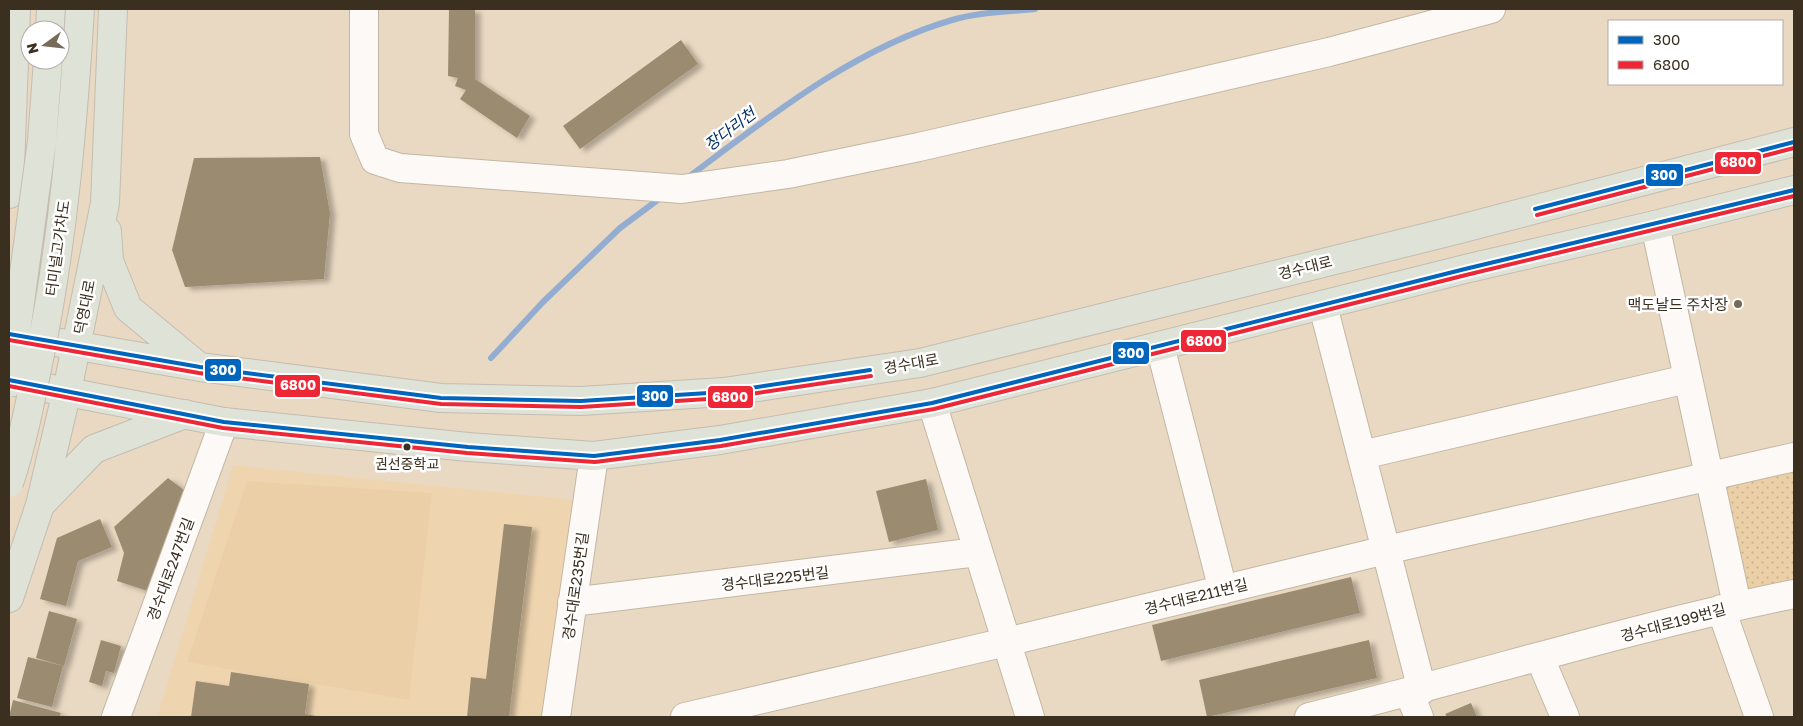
<svg xmlns="http://www.w3.org/2000/svg" width="1803" height="726" font-family="'Golos Text','Noto Sans KR',sans-serif">
  <style>
    .built { fill: #efd5af }
    .grass { fill: #ebcfa6 }
    .park { fill: url(#park-dots) }
    .lines { fill: none; stroke-linecap: round; stroke-linejoin: round }
    .stream { stroke: #92add1; stroke-width: 6 }
    .building { fill: #9b8c71; filter: url(#shadow) }
    .minor-casing { stroke: #c3b7a4; stroke-width: 30 }
    .major-casing { stroke: #c5bcb1; stroke-width: 30 }
    .minor { stroke: #fcf9f6; stroke-width: 28 }
    .major { stroke: #dfe2d6; stroke-width: 28 }
    .major-bridge-casing { stroke: #c5bcb1; stroke-width: 30; stroke-linecap: butt }
    .major-bridge { stroke: #dfe2d6; stroke-width: 28 }
    .bus-1-casing { stroke: #fff; stroke-width: 8 }
    .bus-2-casing { stroke: #fff; stroke-width: 8 }
    .bus-1 { stroke: #0065bd; stroke-width: 4 }
    .bus-2 { stroke: #ee2737; stroke-width: 4 }
    .poi-dot { fill: #786a58; stroke: #fff; stroke-width: 2 }
    .bus-dot { fill: #3b2f1f; stroke: #fff; stroke-width: 2 }
    .labels { text-anchor: middle; dominant-baseline: central; stroke-width: 5; stroke-linejoin: round; paint-order: stroke }
    .bus-label { font-size: 14px; fill: #3b2f1f; stroke: #fff }
    .street-label { font-size: 15px; fill: #3b2f1f; stroke: #fff }
    .poi-label { font-size: 15px; fill: #3b2f1f; stroke: #fff; text-anchor: end }
    .water-label { font-size: 16px; font-style: italic; fill: #033168; stroke: #fff }
    .line-badge { stroke: #fff; stroke-width: 2 }
    .badge-label { font-size: 14px; text-anchor: middle; font-weight: bold; fill: #fff }
  </style>
  <defs>
    <pattern id="park-dots" width="8" height="8" patternUnits="userSpaceOnUse" patternTransform="scale(1.25)"><rect width="8" height="8" fill="#ebcfa6"/><path d="M2 2h.1M6 6h.1" fill="none" stroke="#cab28e" stroke-width="1.8" stroke-linecap="round"/></pattern>
    <filter id="shadow"><feDropShadow dx="5.5" dy="3" stdDeviation="2.5" flood-color="#0004"/></filter>
  </defs>
  <rect width="100%" height="100%" fill="#e9d9c2"/>
  <!-- built -->
  <path class="built" d="M233 465 574 500 541 717H157Z"/>
  <!-- grass -->
  <path class="grass" d="M247 481 432 493 409 700 187 662Z"/>
  <!-- park -->
  <path class="park" d="M1794 469V588L1742 599 1720 485Z"/>
  <g class="lines">
    <!-- stream -->
    <path class="stream" d="M687 178C769 117 853 49 952 20 978 12 1008 12 1035 9
      M491 358 543 302 620 228 663 196"/>
  </g>
  <!-- building -->
  <path class="building" d="M449 9H475V79L530 116 517 138 460 99 466 90 455 86 458 78 448 76Z
    M681 40 698 64 580 149 563 126Z
    M320 157 330 213 324 279 185 287 172 250 194 158Z
    M168 478 184 490 148 591 117 581 124 553 114 527Z
    M926 479 938 530 889 542 876 491Z
    M100 519 112 547 78 561 66 606 40 599 57 538Z
    M504 524 532 527 509 717H467L471 677 486 679Z
    M1351 577 1360 613 1161 661 1152 625Z
    M49 611 77 619 64 666 36 658Z
    M101 640 121 646 114 673 106 671 102 686 89 682Z
    M1369 640 1377 678 1207 717 1199 680Z
    M28 657 63 666 52 707 17 698Z
    M231 672 309 684 305 714 321 717H191L196 681 229 686Z
    M13 700 61 713 59 717H9Z
    M1471 703 1477 717H1447L1445 714Z"/>
  <g class="lines">
    <defs>
      <path id="minor" d="M364 9V134L375 160 400 168 682 189 788 174 919 147 1329 52 1491 9
        M1655 225 1737 605
        M1323 306 1422 690
        M1160 346 1223 590
        M932 403 1030 717
        M1362 455 1687 379
        M572 602 977 552
        M1721 609 1759 717
        M1540 658 1565 717
        M1409 693 1419 717
        M116 717 224 422
        M556 717 594 456
        M685 717 1006 642 1386 550 1794 457
        M1309 717C1471 678 1631 627 1794 594"/>
      <path id="major" d="M50 30 51 9
        M9 194 16 9
        M107 231 109 261 128 308 197 365
        M20 336 200 367 441 398 581 401 724 392 920 363 1460 229 1794 142
        M10 381 224 422 468 447 594 456 720 440 932 403 1465 269 1655 225 1794 190
        M41 504 94 449 185 414
        M9 598 40 505 67 391 105 203 113 9"/>
    </defs>
    <!-- minor casing -->
    <use href="#minor" class="minor-casing"/>
    <!-- major casing -->
    <use href="#major" class="major-casing"/>
    <!-- minor -->
    <use href="#minor" class="minor"/>
    <!-- major -->
    <use href="#major" class="major"/>
    <defs>
      <path id="major-bridge" d="M9 383 42 141 48 60
        M9 483C23 441 31 398 40 354 63 240 73 125 80 9"/>
    </defs>
    <!-- major-bridge casing -->
    <use href="#major-bridge" class="major-bridge-casing"/>
    <!-- major-bridge -->
    <use href="#major-bridge" class="major-bridge"/>
    <defs>
      <path id="bus-1" d="M1535 209 1794 142
        M9 334 200 367 441 398 581 401 724 392 870 370
        M9 380 224 422 468 447 594 456 720 440 932 403 1465 269 1794 190"/>
      <path id="bus-2" d="M1537 215 1794 148
        M9 340 199 373 441 404 581 407 724 398 871 376
        M9 386 223 428 467 453 595 462 721 446 934 409 1466 275 1794 196"/>
    </defs>
    <!-- bus-1 casing -->
    <use href="#bus-1" class="bus-1-casing"/>
    <!-- bus-2 casing -->
    <use href="#bus-2" class="bus-2-casing"/>
    <!-- bus-1 -->
    <use href="#bus-1" class="bus-1"/>
    <!-- bus-2 -->
    <use href="#bus-2" class="bus-2"/>
  </g>
  <!-- markers -->
  <circle class="poi-dot" cx="1738" cy="304" r="5"/>
  <circle class="bus-dot" cx="407" cy="447" r="4.5"/>
  <g class="labels">
    <!-- bus labels -->
    <g class="bus-label">
      <text x="407" y="463">권선중학교</text>
    </g>
    <!-- street labels -->
    <g class="street-label">
      <text transform="translate(57 248) rotate(-82)">터미널고가차도</text>
      <text transform="translate(1305 267) rotate(-14)">경수대로</text>
      <text transform="translate(84 307) rotate(-79)">덕영대로</text>
      <text transform="translate(911 363) rotate(-10)">경수대로</text>
      <text transform="translate(170 569) rotate(-70)">경수대로247번길</text>
      <text transform="translate(775 578) rotate(-7)">경수대로225번길</text>
      <text transform="translate(575 586) rotate(-82)">경수대로235번길</text>
      <text transform="translate(1196 596) rotate(-14)">경수대로211번길</text>
      <text transform="translate(1673 622) rotate(-15)">경수대로199번길</text>
    </g>
    <!-- poi labels -->
    <g class="poi-label">
      <text x="1728" y="304">맥도날드 주차장</text>
    </g>
    <!-- water labels -->
    <g class="water-label">
      <text transform="translate(730 129) rotate(-37)">장다리천</text>
    </g>
  </g>
  <g class="line-badge">
    <rect x="1714" y="151" width="48" height="24" rx="5" fill="#ee2737"/>
    <rect x="1645" y="163" width="39" height="24" rx="5" fill="#0065bd"/>
    <rect x="1180" y="329" width="47" height="24" rx="5" fill="#ee2737"/>
    <rect x="1112" y="341" width="38" height="24" rx="5" fill="#0065bd"/>
    <rect x="204" y="358" width="38" height="24" rx="5" fill="#0065bd"/>
    <rect x="274" y="374" width="47" height="24" rx="5" fill="#ee2737"/>
    <rect x="636" y="384" width="38" height="24" rx="5" fill="#0065bd"/>
    <rect x="707" y="385" width="47" height="24" rx="5" fill="#ee2737"/>
  </g>
  <g class="badge-label">
    <text x="1738" y="167">6800</text>
    <text x="1664" y="180">300</text>
    <text x="1204" y="346">6800</text>
    <text x="1131" y="358">300</text>
    <text x="223" y="375">300</text>
    <text x="298" y="390">6800</text>
    <text x="655" y="401">300</text>
    <text x="730" y="402">6800</text>
  </g>
  <!-- border -->
  <rect width="1803" height="726" fill="none" stroke="#3b2f1f" stroke-width="20"/>
  <!-- legend -->
  <rect x="1608" y="20" width="175" height="65" fill="#ffffff" stroke="#b1aca5"/>
  <rect x="1618" y="36" width="25" height="8" fill="#0065bd" stroke="#b1aca5"/>
  <text x="1653" y="45" font-size="15" fill="#3b2f1f">300</text>
  <rect x="1618" y="61" width="25" height="8" fill="#ee2737" stroke="#b1aca5"/>
  <text x="1653" y="70" font-size="15" fill="#3b2f1f">6800</text>
  <!-- north arrow -->
  <g transform="translate(45 45) rotate(255)"><circle r="24" fill="#ffffff" stroke="#b1aca5"/>
  <path d="M0-4L9 19L0 12L-9 19Z" fill="#786a58"/>
  <text y="-8" font-size="14" font-weight="bold" text-anchor="middle" fill="#3b2f1f">N</text>
  </g>
</svg>
